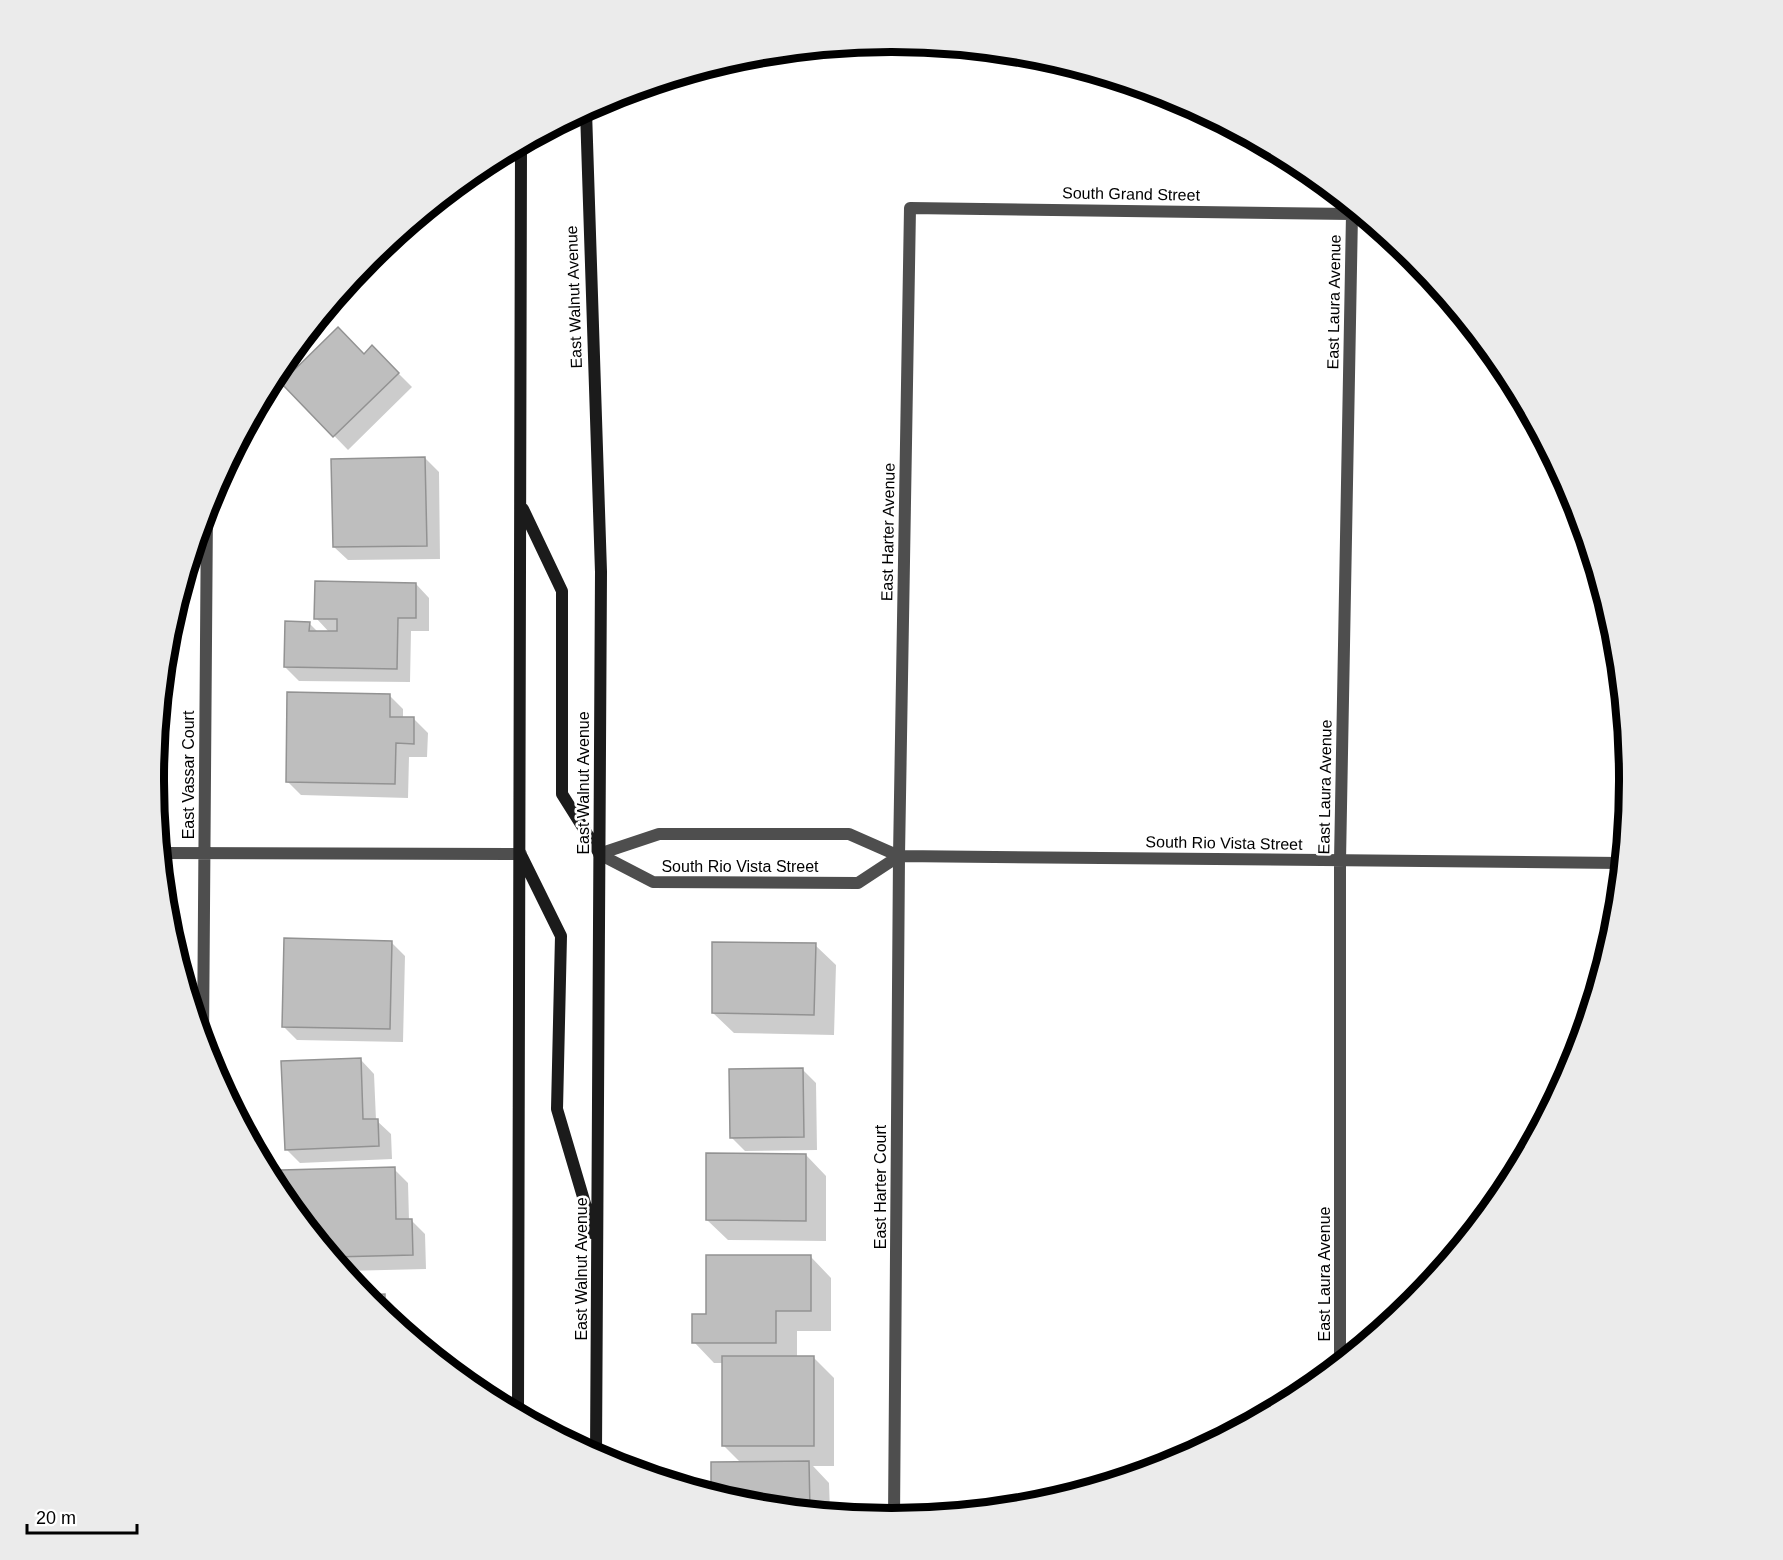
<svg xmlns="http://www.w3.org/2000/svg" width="1783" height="1560" font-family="Arial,sans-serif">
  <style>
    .shadow { fill: #0003 }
    .building { fill: #bebebe; stroke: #929292; stroke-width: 1.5 }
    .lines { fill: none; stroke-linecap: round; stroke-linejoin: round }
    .minor { stroke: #4e4e4e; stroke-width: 12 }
    .secondary { stroke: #1b1b1b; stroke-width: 12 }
    .labels { text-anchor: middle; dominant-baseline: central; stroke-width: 5; stroke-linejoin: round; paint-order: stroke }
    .street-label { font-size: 16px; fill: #000; stroke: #fff }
    .rim { fill: none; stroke: #000; stroke-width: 8 }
  </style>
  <rect width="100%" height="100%" fill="#fff"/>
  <!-- shadow -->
  <path class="shadow" d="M372 347 412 387 348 450 283 383 364 355Z
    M425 458 439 472 440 559 348 560 334 547Z
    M416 584 429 598V631H411L410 682 299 681 285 667 309 623 318 632 330 633 316 618Z
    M389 695 403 709V719H414L428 733 427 757H409L408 798 301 795 287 781Z
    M391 942 405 956 403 1042 297 1040 283 1026Z
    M815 945 836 965 834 1035 734 1033 713 1013Z
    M361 1060 374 1074 376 1120 391 1134 392 1159 300 1163 286 1149Z
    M802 1069 816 1083 817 1150 745 1151 732 1138Z
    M806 1155 826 1176V1241L728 1240 707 1220Z
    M394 1169 408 1183 409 1220H411L425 1234 426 1269 344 1271 283 1197V1171Z
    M811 1257 831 1278V1331H797V1357H813L834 1378V1466H813L829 1483 830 1512 747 1504 741 1463 724 1446V1363H714L694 1342 707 1315Z
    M365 1296H384L398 1310V1325Z"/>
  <!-- building -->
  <path class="building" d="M338 327 364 354 372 345 399 373 333 437 281 383Z
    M425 457 427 546 333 547 331 459Z
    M315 581 416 583V618H398L397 669 284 667 285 621 310 622 309 631H337V619H314Z
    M287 692 390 694V717H414V744L396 743 395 784 286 782Z
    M284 938 392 941 390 1029 282 1027Z
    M712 942 816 943 814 1015 712 1013Z
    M361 1058 363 1119H378L379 1146 285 1150 281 1061Z
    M803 1068 804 1137 730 1138 729 1069Z
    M706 1153 806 1154V1221L706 1220Z
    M395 1167 396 1219H412L413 1255 333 1257 313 1233V1225H307L282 1195 281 1170Z
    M706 1255H811V1311H776V1343H692V1314H706Z
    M385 1294V1315L364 1295Z
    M722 1356H814V1446H722Z
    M809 1461 810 1510 747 1504 711 1493V1462Z"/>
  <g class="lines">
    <!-- minor -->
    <path class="minor" d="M161 853 521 854
      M599 854 659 834H849L899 856 1621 863
      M599 854 653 882 858 883 899 856
      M203 1041 207 508
      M894 1518 899 856 910 208 1352 214 1340 861V1362"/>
    <!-- secondary -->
    <path class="secondary" d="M586 111 601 572 596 1455
      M523 509 562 591V794L599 853
      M522 857 561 936 557 1109 594 1234
      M518 1413 521 145"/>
  </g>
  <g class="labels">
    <!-- street labels -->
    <g class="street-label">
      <text transform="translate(1131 194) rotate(1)">South Grand Street</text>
      <text transform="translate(574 297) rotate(-92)">East Walnut Avenue</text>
      <text transform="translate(1334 302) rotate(-89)">East Laura Avenue</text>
      <text transform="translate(888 532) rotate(-89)">East Harter Avenue</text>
      <text transform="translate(188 775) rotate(-90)">East Vassar Court</text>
      <text transform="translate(583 783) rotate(-90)">East Walnut Avenue</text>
      <text transform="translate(1325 787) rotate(-89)">East Laura Avenue</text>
      <text transform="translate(1224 843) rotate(1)">South Rio Vista Street</text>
      <text x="740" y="866">South Rio Vista Street</text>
      <text transform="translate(880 1187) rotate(-90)">East Harter Court</text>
      <text transform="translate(581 1269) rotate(-90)">East Walnut Avenue</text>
      <text transform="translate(1324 1274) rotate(-90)">East Laura Avenue</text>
    </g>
  </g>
  <!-- crop -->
  <path d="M0 0H1783V1560H0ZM891 52H892A727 727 0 0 1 1619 779V781A727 727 0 0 1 892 1508H891A727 727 0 0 1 164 781V779A727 727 0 0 1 891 52Z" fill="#ebebeb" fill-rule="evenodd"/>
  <path class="rim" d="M891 52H892A727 727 0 0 1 1619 779V781A727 727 0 0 1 892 1508H891A727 727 0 0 1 164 781V779A727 727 0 0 1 891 52Z"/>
  <!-- scale -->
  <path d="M27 1524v9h110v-9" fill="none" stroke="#000000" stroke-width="3"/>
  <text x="36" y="1524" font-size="18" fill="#000000" stroke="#ffffff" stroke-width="4.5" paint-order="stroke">20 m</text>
</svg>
